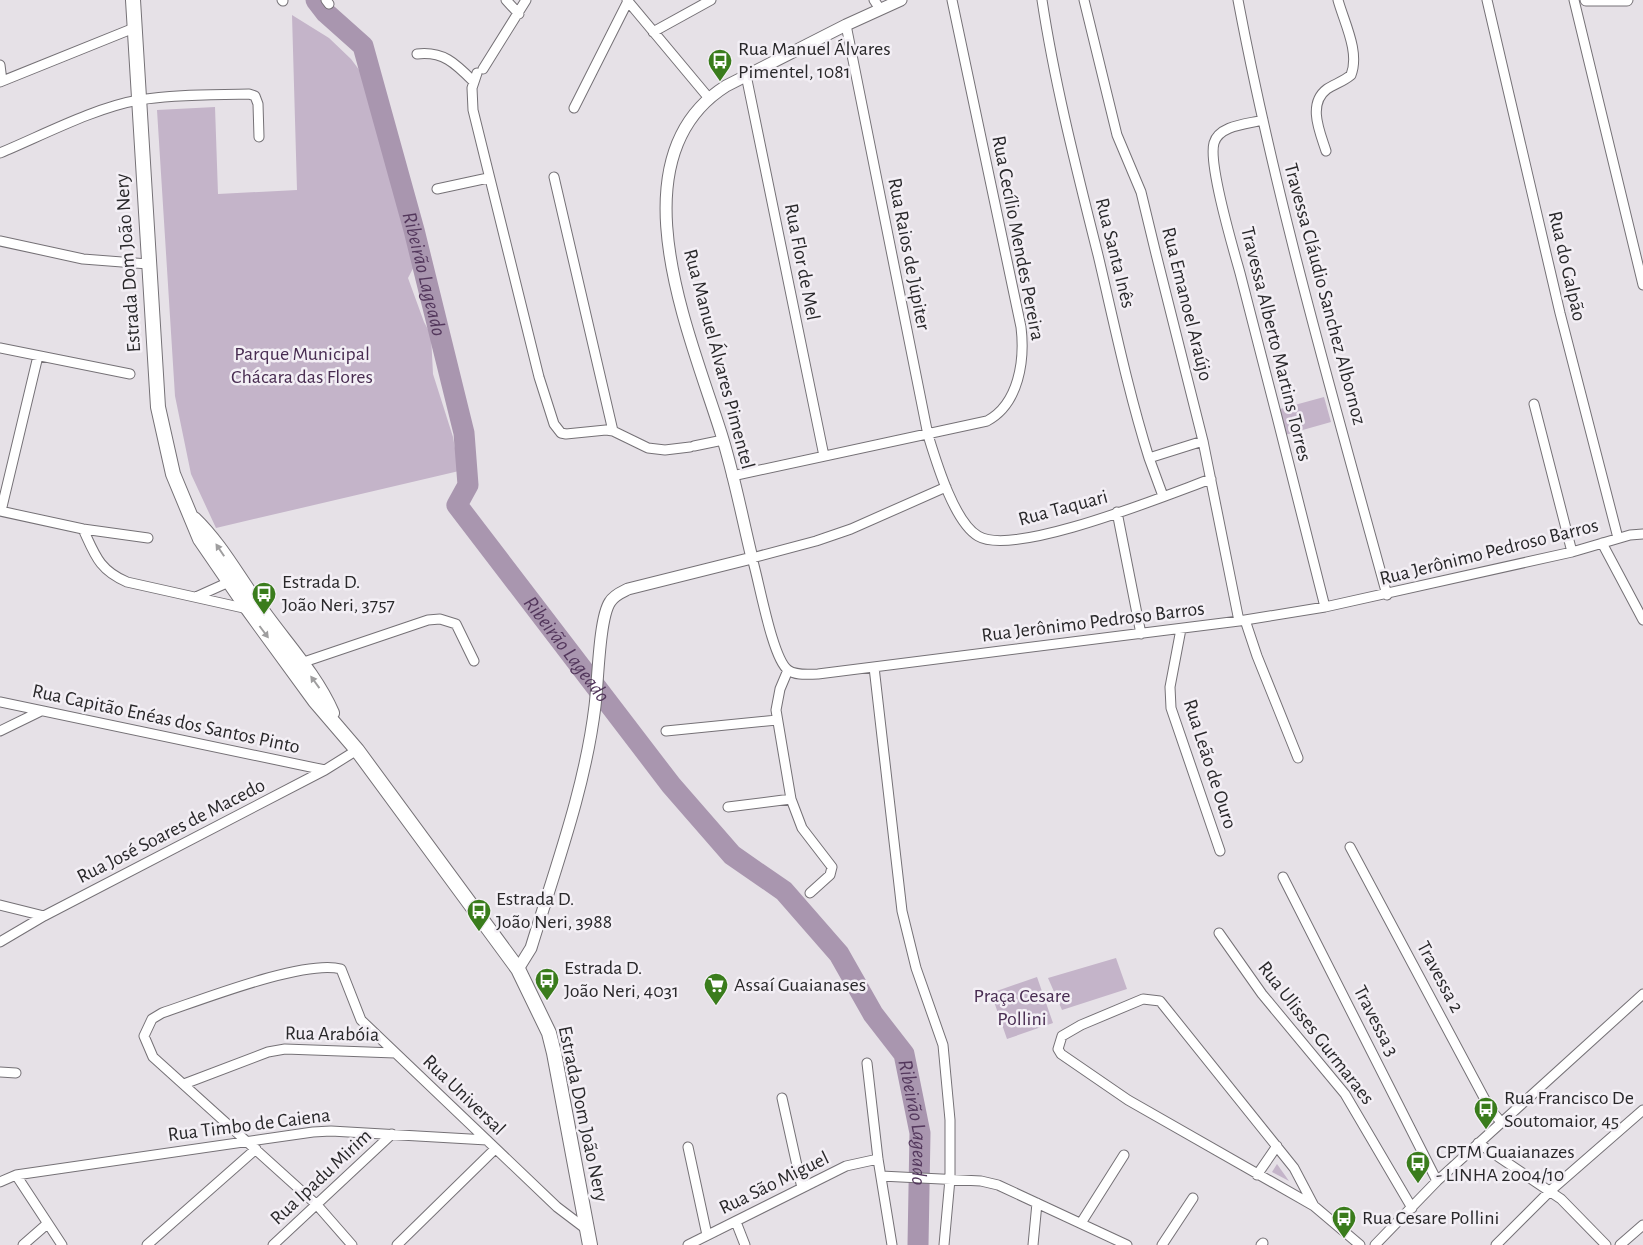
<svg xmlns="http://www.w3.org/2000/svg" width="1643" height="1245" font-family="'Alegreya Sans',sans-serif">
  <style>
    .green { fill: #c4b4c9 }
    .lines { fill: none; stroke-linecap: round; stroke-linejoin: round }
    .river { stroke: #a996af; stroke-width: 21 }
    .minor-casing { stroke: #757176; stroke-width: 11 }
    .tertiary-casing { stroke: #757176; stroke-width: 13 }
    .primary-casing { stroke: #757176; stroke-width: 16 }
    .minor { stroke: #fff; stroke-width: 9 }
    .tertiary { stroke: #fff; stroke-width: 11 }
    .primary { stroke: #fff; stroke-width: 14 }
    .oneway { fill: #9f9e9f }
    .labels { text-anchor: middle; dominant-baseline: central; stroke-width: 5; stroke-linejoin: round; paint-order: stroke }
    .poi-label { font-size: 20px; fill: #29282a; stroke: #f3eff5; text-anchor: start }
    .street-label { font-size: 20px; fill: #29282a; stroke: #f3eff5 }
    .park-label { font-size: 20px; fill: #482c51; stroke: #f3eff5 }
    .water-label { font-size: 21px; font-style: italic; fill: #53375c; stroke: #f3eff5 }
  </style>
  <rect width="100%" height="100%" fill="#e6e1e7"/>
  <!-- green -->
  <path class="green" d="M292 15 329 38 351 59 366 79 376 108 387 166 399 207 412 227 413 246 419 257 408 278 424 322 431 335 433 374 453 437 459 471 216 528 191 474 175 396 157 110 215 107 218 194 297 190Z
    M1324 397 1331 422 1285 435 1280 409Z
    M1116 958 1127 989 1062 1010 1048 978Z
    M1037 977 1053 1023 1007 1039 991 993Z
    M1277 1164 1289 1181 1272 1172Z"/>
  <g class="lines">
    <!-- river -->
    <path class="river" id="s1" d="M316 0 326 13 363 46 414 230 464 433 468 485 457 505 671 785 732 855 784 891 839 954 873 1014 904 1054 920 1133 918 1245"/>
    <defs>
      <path id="minor" d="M282 0 283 1
        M326 0 329 4
        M506 0 519 14
        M627 0 708 97
        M874 0 880 9
        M1042 0C1055 86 1077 171 1098 255 1114 323 1128 391 1149 458L1203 441
        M1084 0 1117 135 1141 192 1156 254 1203 441 1239 621
        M1238 0C1276 201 1333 398 1387 595
        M1487 0 1560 313 1618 538
        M1574 0 1643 285
        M846 25 928 435C936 461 954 522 978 536 1014 558 1169 494 1211 479
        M653 32 711 0
        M417 54C443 51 455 63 473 81
        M0 65 2 81
        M483 69 526 0
        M477 73 472 88 473 110 539 377 554 424 561 433 566 434 606 430 613 431 648 448 665 450 690 447
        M746 75 824 456
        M0 82 134 28
        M574 108 628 1
        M1263 120C1248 124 1219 125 1214 143 1208 164 1233 248 1240 273 1269 384 1297 496 1325 607
        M1326 151C1320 132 1307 104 1327 89 1335 84 1344 81 1351 75 1360 52 1344 22 1338 0
        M0 153C41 136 96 107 139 100 175 94 213 95 249 94L255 96 258 104 259 137
        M554 177 613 431
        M437 189 488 178
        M0 241 83 259 148 264
        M0 348 130 374
        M1534 404 1572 552
        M694 446 723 440
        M1149 458 1163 496
        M732 476 987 421C1019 404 1025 360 1021 327L952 0
        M946 487 851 529 816 541 752 558C759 580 772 658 788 670 796 676 809 674 818 674L1239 621 1325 607 1572 552 1630 535 1643 534
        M0 511 83 529 148 538
        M1 511 38 356
        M1117 512 1141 634
        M83 529C95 555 99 570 127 582L248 609
        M1602 543 1643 620
        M198 596 229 582
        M1245 620 1257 656 1298 758
        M1181 629 1170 687 1171 708 1220 851
        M298 664 428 620 440 619 456 624 474 661
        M874 667 902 911 916 968 943 1045 950 1120V1179L944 1245
        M788 670 780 689 776 710 791 799 802 828 832 867 830 875 810 893
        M0 702 325 770
        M0 731 41 711
        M666 731 777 720
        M728 807 791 799
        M1350 847 1490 1109 1501 1122
        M1283 877 1437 1181
        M0 905 44 916
        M1219 933 1262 994 1345 1094 1412 1208
        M0 942 44 916 325 770 357 750
        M867 1063 878 1159 892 1245
        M0 1072 16 1073
        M184 1084 268 1052 285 1049 395 1053
        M782 1098 802 1188
        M1478 1143 1561 1199 1606 1245
        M688 1147 707 1235
        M16 1175 62 1245
        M1257 1175 1277 1146
        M881 1176 981 1181 998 1185 1127 1245
        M0 1182 16 1175 313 1132 331 1131 487 1140
        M1314 1206 1294 1168 1160 1001 1143 999 1081 1025 1062 1036 1058 1049 1061 1054 1128 1100 1314 1206 1360 1245
        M736 1222 745 1245
        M1081 1223 1124 1155
        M23 1245 47 1224
        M147 1245 256 1149
        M273 1245 392 1134
        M352 1245 317 1205 153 1057 144 1036 152 1019 162 1013C201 1000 305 959 341 969L361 1020 557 1207 586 1229
        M397 1245 495 1149
        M688 1245 846 1166 878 1159
        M1033 1245 1037 1203
        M1162 1245 1193 1198
        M1261 1245 1263 1243
        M1375 1245 1437 1181 1643 994
        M1496 1245 1550 1191 1643 1110
        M1620 1245 1643 1225"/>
      <path id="tertiary" d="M1586 0H1627
        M518 969 531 948C555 869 585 789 595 706 598 683 599 618 610 602 614 595 622 592 628 589L752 558C742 517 734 474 721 433 690 334 612 158 726 86L846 25 901 0"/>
      <path id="primary" d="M133 0 158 407 173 474 200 539 248 609 315 701 357 750 518 969 549 1033 554 1053 590 1245
        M194 519C219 543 236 574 256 602 281 639 314 672 332 713"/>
    </defs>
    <!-- minor casing -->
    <use href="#minor" class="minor-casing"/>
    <!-- tertiary casing -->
    <use href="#tertiary" class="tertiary-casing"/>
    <!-- primary casing -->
    <use href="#primary" class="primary-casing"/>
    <!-- minor -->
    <use href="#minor" class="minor"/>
    <!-- tertiary -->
    <use href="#tertiary" class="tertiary"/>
    <!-- primary -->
    <use href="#primary" class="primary"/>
  </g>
  <!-- one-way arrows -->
  <defs><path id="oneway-solid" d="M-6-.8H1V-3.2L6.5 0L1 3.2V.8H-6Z" transform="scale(1.25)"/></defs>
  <g class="oneway">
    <use href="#oneway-solid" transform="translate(220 550) rotate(-124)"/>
    <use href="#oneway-solid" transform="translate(264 632) rotate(53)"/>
    <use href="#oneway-solid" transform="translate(315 682) rotate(-126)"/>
  </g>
  <!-- icons -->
  <defs>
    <symbol id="bus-pin" viewBox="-11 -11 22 30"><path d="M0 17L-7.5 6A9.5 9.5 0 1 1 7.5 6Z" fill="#3a7c1c" stroke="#f3eff5"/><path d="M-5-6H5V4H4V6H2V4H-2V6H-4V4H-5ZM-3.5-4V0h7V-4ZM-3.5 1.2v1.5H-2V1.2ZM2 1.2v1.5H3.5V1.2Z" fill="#fff"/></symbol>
    <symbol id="supermarket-pin" viewBox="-11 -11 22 30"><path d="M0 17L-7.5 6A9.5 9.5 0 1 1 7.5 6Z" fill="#3a7c1c" stroke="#f3eff5"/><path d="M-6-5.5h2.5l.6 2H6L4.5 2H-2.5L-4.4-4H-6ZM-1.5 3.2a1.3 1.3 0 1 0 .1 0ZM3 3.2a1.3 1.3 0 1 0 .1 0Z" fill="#fff"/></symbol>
  </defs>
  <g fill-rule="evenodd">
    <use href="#bus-pin" x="706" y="47" width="28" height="38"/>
    <use href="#bus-pin" x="250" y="580" width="28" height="38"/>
    <use href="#bus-pin" x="465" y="897" width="28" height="38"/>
    <use href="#bus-pin" x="533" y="966" width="28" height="38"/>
    <use href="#supermarket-pin" x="702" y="971" width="28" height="38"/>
    <use href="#bus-pin" x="1472" y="1095" width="28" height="38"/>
    <use href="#bus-pin" x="1404" y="1149" width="28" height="38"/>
    <use href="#bus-pin" x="1330" y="1204" width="28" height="38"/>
  </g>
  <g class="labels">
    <!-- poi labels -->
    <g class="poi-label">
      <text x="738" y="49">Rua Manuel Álvares<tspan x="738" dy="23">Pimentel, 1081</tspan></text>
      <text x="282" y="582">Estrada D.<tspan x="282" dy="23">João Neri, 3757</tspan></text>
      <text x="496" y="899">Estrada D.<tspan x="496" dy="23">João Neri, 3988</tspan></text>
      <text x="564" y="968">Estrada D.<tspan x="564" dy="23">João Neri, 4031</tspan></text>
      <text x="734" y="985">Assaí Guaianases</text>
      <text x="1504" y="1098">Rua Francisco De<tspan x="1504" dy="23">Soutomaior, 45</tspan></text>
      <text x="1436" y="1152">CPTM Guaianazes<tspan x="1436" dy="23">- LINHA 2004/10</tspan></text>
      <text x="1362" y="1218">Rua Cesare Pollini</text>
    </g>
    <!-- street labels -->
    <g class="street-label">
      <text transform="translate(1018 238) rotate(79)">Rua Cecílio Mendes Pereira</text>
      <text transform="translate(1115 253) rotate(76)">Rua Santa Inês</text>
      <text transform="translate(909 254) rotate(79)">Rua Raios de Júpiter</text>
      <text transform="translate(802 262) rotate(79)">Rua Flor de Mel</text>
      <text transform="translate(128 263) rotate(-94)">Estrada Dom João Nery</text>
      <text transform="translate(1567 266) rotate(77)">Rua do Galpão</text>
      <text transform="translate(1325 294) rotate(75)">Travessa Cláudio Sanchez Albornoz</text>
      <text transform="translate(1187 304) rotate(76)">Rua Emanoel Araújo</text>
      <text transform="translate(1276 344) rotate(76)">Travessa Alberto Martins Torres</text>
      <text transform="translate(719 359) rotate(75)">Rua Manuel Álvares Pimentel</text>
      <text transform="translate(1063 508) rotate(-15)">Rua Taquari</text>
      <text transform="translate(1489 552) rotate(-14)">Rua Jerônimo Pedroso Barros</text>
      <text transform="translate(1093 622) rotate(-7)">Rua Jerônimo Pedroso Barros</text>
      <text transform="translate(166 719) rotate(12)">Rua Capitão Enéas dos Santos Pinto</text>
      <text transform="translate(1210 764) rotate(72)">Rua Leão de Ouro</text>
      <text transform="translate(171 831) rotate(-27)">Rua José Soares de Macedo</text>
      <text transform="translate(1440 977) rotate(62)">Travessa 2</text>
      <text transform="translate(1376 1021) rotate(63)">Travessa 3</text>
      <text transform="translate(1316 1033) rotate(52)">Rua Ulisses Gurmaraes</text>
      <text transform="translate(332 1034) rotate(1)">Rua Arabóia</text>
      <text transform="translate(464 1095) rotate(44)">Rua Universal</text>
      <text transform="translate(583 1114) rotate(78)">Estrada Dom João Nery</text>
      <text transform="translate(249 1125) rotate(-7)">Rua Timbo de Caiena</text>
      <text transform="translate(321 1177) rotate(-43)">Rua Ipadu Mirim</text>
      <text transform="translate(774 1183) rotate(-26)">Rua São Miguel</text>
    </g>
    <!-- park labels -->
    <g class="park-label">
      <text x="302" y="354">Parque Municipal<tspan x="302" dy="23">Chácara das Flores</tspan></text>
      <text x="1022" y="996">Praça Cesare<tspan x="1022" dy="23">Pollini</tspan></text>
    </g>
    <!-- water labels -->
    <g class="water-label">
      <text stroke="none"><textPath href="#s1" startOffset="302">Ribeirão Lageado</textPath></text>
      <text stroke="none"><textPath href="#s1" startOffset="722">Ribeirão Lageado</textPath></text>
      <text stroke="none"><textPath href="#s1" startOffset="1322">Ribeirão Lageado</textPath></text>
    </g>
  </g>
</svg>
